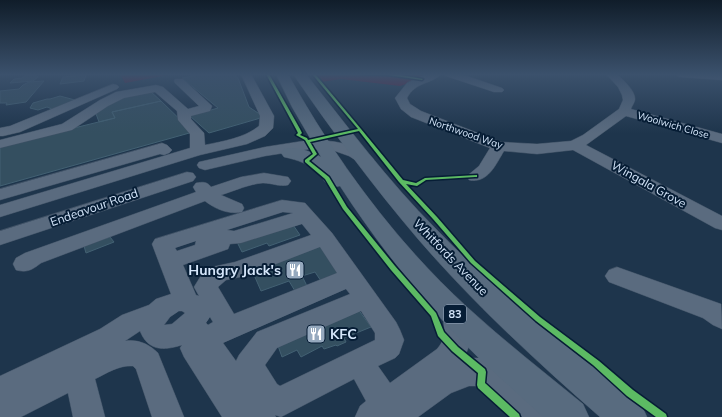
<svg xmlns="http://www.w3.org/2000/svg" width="722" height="417" font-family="Mulish,sans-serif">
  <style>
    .green { fill: #6e1031 }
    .building { fill: #344f60; stroke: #436173 }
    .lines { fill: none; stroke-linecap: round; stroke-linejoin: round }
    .minor-casing { stroke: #3f5165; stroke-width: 1 }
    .major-casing { stroke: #3f5165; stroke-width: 1 }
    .minor { fill: #5a6b7f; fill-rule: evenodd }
    .major { fill: #586b7f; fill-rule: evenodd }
    .cycleway-casing { stroke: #061d35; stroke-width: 3 }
    .cycleway { fill: #5cba63; fill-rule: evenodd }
    .labels { text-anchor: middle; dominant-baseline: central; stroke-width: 4; stroke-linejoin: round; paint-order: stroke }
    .far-street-label { font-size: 10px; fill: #d6e7fb; stroke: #061d35 }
    .shield { fill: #061d35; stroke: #98aac0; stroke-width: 1 }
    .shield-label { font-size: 11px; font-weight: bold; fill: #d6e7fb }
    .street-label { font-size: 12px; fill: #d6e7fb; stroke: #061d35 }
    .near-poi-label { font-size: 14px; font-weight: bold; fill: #d6e7fb; stroke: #061d35; text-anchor: end }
  </style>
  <rect width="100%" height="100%" fill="#1e354c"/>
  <!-- green -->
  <path class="green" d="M120 74H173L125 83Z
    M315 74H436L400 86 341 79 321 82Z"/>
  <!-- building -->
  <path class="building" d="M34 74 38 77 33 81 10 83 14 79 22 78 26 75Z
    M203 74H233L238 78 249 107 264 117 209 133 190 116 218 108 182 78Z
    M86 75 84 81 60 84 63 77Z
    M44 81 26 102 6 105 7 103H0V91L19 89 23 85 29 82Z
    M149 90 161 101 112 112 115 118 99 122 95 111 122 95Z
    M60 96 75 100 52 109 47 107 38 110 30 108 33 103 47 99H50Z
    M161 101 193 132 0 186V146L115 118 112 112Z
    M291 222 300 235 269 246 267 243 242 252 236 240Z
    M110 237 114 242 86 253 84 246Z
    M319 245 340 272 321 281 315 272 302 276 307 286 295 291 289 281 261 291 251 268Z
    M358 309 371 327 344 338 346 342 337 346 336 345 324 349 322 346 301 357 297 350 282 357 277 343Z"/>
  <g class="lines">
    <defs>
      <path id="minor" d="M241 74H251L274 116 273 128 265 136 247 144 200 155 0 217V205L190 148V134L178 120 177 111 155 92 124 98 108 106 72 130 0 148V140L62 124 100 100 116 92 156 85 163 87 188 109 199 106 175 83 174 81 175 79H183L212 106 210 111 191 116V119L204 133 205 145C224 141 244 138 259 126L260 116Z
        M426 74H441C431 85 416 81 407 98L410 104 421 111 501 142 537 144 571 141 583 135 619 109 623 100 622 95 618 87 606 74H617C623 80 635 90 635 99 635 102 632 106 631 109L722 134V143L626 116 586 145 722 216V230L715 228 573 150 537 154 504 151C496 164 488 184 469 180L467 176 479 166 490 148 411 117 401 109 395 98 407 83Z
        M445 74H461L502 88 504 90 502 92H494L446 76Z
        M675 74H722V80L680 77Z
        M113 84 117 85 119 87 117 89 20 132 3 136H0V128L10 126Z
        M310 140C328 140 363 143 374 160L372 163 366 165 360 163 349 156 332 150 310 149 265 156 205 170 199 168 197 165 199 162 265 147Z
        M162 143 167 145 172 150 169 153 164 155 160 154 0 200V189Z
        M187 172 193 173 196 177 193 181 0 245V231Z
        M264 173 288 177 291 181 288 185C279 187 272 183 263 183 249 184 234 191 221 195L242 204 244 208 242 212C229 215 215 209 205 201L41 263C32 270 27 273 16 270L13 264 16 258 25 253 196 192 193 187 196 183C202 182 207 181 211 187L241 177Z
        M282 200 305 203 332 233 396 322 400 330 404 340 399 354 395 358 378 366 390 383 437 349C452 332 438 323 446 307L455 304 464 307C474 326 473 343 462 361L468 358H482L510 368 557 406 562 417H522L490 388 482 386H469L451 393 418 417H355L360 406 366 401 354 379 281 417 275 415 276 417H222L184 357 180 348 182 345C163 351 148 351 140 331L125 341C138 339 149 344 158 353L184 417H152L136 369 133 366C119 365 107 373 95 379L105 417H73L68 393 21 417H0V376L100 329 122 315 149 305 156 299 171 294 152 244 155 239ZM283 212 293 213 234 231 227 230ZM302 224 311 235 235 262 212 267 202 274 194 287 199 296 196 295 183 265 228 249 230 244 241 243ZM196 241 195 245 177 251 175 248ZM320 247 337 273 234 314 218 287 226 280 245 276ZM346 289 350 294 257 332 239 355 236 361 223 343ZM179 311H182L185 313 172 324 164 325 170 317ZM361 311 375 333V340L280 386 277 384 265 365 277 348ZM210 317 213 322 208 325 206 323Z
        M617 267 721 304 722 329 713 325 703 318 609 282 605 276 609 270Z"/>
      <path id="major" d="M276 74H288C335 159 395 241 467 307 504 341 544 372 583 404L589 417H543C510 386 474 356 444 322 406 279 371 234 340 186 336 187 331 187 328 185 325 183 323 178 320 175 310 164 298 160 284 157L281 153 284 149C296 146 310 151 321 157L292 107Z
        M293 74H306C348 127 388 181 436 229 499 294 570 349 641 404L647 417H600C536 361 473 303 418 239 373 186 332 131 293 74Z"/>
    </defs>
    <!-- minor casing -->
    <use href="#minor" class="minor-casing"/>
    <!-- major casing -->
    <use href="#major" class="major-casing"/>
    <!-- minor -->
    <use href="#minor" class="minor"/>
    <!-- major -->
    <use href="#major" class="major"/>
    <defs>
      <path id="cycleway" d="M266 74H269L300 129 302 133 300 135 307 138 308 140 358 129 312 74H315L361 129 403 180 416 183 425 178 477 175V177H475L426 180 417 186 406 184 437 217 475 261 540 317 599 361 633 390 666 414 667 417H656L627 396 593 365 536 321 471 263 433 219 399 182 359 131 310 142 317 154 309 161 329 177 347 207 395 266 436 313 444 332 458 347 485 369 486 372 485 383 519 414 520 417H510L478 388 477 385 478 373 452 351 438 336 431 316 391 270 343 209 325 179 305 162V160L313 154 305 140 296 135 298 133 296 129Z
        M360 74H395L423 79 422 80 388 75Z"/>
    </defs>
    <!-- cycleway casing -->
    <use href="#cycleway" class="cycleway-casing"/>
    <!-- cycleway -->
    <use href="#cycleway" class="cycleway"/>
  </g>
  <!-- sky -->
  <linearGradient id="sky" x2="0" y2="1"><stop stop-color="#101d2a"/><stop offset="0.56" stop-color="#3b516c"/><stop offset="1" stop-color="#3b516c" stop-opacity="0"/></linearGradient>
  <rect width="722" height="133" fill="url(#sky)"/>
  <!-- icons -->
  <defs>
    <symbol id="restaurant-square" viewBox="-11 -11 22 22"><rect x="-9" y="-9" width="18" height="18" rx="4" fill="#96a9be" stroke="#061d35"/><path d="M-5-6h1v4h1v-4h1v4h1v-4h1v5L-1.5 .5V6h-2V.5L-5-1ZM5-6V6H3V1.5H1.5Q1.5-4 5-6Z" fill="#fff"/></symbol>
  </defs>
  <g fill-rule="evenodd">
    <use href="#restaurant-square" x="284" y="259" width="22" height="22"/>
    <use href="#restaurant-square" x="305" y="323" width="22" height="22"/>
  </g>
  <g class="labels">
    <!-- far-street labels -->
    <g class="far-street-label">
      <text transform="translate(673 125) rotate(16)">Woolwich Close</text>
      <text transform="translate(466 133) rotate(19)">Northwood Way</text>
    </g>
    <!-- shield labels -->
    <rect class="shield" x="444" y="305" width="22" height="18" rx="3"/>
    <g class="shield-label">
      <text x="455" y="314">83</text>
    </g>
    <!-- street labels -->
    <g class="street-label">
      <text transform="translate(649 184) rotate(29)">Wingala Grove</text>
      <text transform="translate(94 207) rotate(-19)">Endeavour Road</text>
      <text transform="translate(451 257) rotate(46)">Whitfords Avenue</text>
    </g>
    <!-- near-poi labels -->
    <g class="near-poi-label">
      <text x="281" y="270">Hungry Jack's</text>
      <text x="330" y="334" text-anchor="start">KFC</text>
    </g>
  </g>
</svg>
